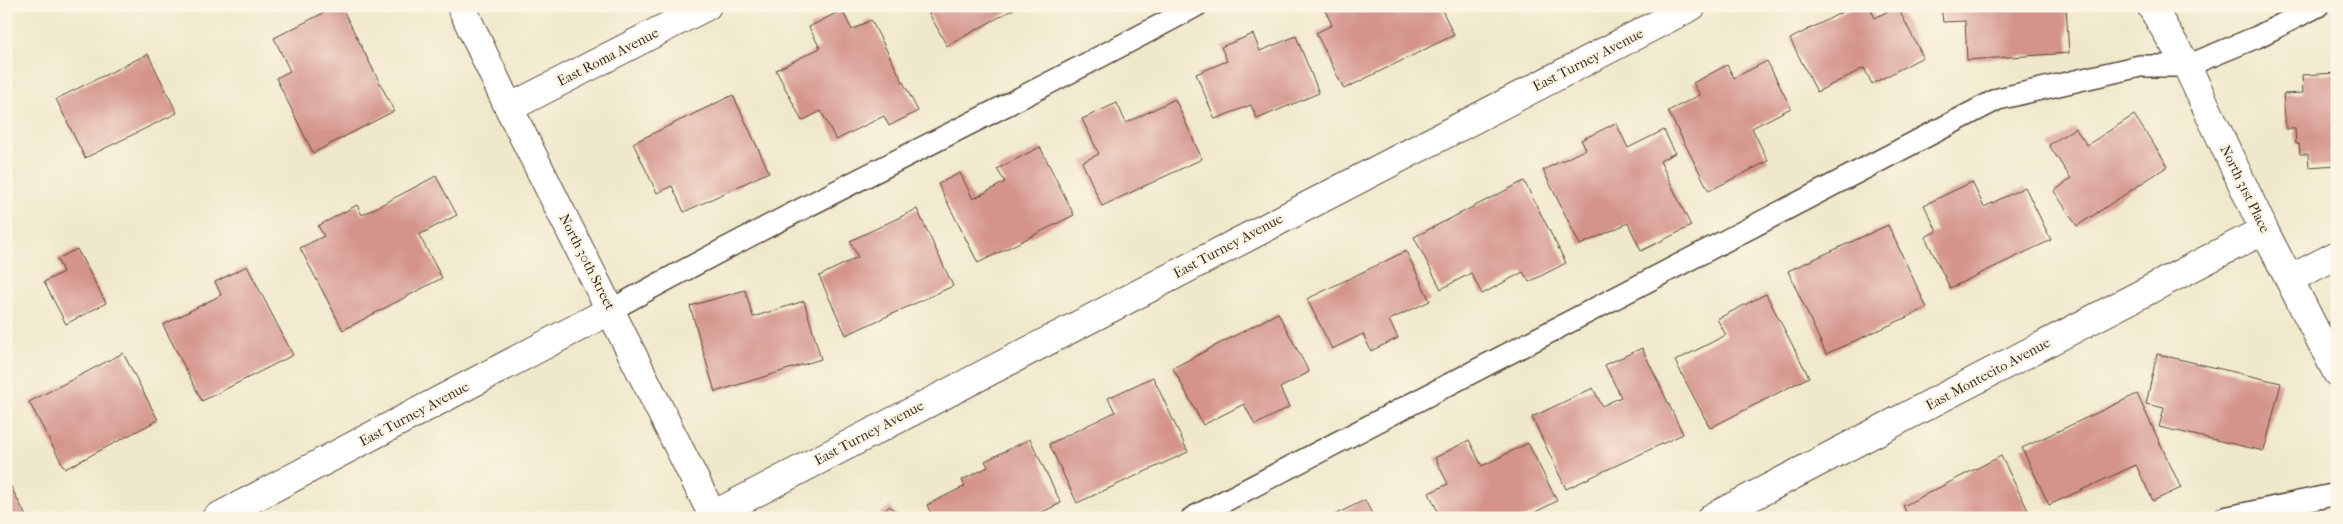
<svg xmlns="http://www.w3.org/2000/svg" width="2343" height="524" font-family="'IM FELL French Canon',serif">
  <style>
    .building { fill: #d4948d }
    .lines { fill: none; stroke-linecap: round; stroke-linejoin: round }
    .service-casing { stroke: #564638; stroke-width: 24 }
    .minor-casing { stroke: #564638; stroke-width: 30 }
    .service { stroke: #fff; stroke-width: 21 }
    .minor { stroke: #fff; stroke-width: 28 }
    .labels { text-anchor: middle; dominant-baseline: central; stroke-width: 5; stroke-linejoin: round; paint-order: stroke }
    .street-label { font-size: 14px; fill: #3b2a1e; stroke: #fcf5e5 }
  </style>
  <rect width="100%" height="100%" fill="#fcf5e5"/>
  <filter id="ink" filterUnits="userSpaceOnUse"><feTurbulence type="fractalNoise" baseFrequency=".02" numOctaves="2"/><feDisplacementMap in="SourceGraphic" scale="10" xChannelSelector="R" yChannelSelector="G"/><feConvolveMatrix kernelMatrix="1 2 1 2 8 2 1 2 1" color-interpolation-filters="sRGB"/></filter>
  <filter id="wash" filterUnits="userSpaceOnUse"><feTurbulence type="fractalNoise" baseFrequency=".0096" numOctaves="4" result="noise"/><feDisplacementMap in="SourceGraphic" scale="20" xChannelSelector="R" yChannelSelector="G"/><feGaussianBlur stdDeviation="1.12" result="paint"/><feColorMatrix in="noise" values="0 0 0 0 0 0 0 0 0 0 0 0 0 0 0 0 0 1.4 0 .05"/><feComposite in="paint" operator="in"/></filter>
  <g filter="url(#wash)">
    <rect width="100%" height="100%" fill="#f0e8cb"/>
    <g id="blocks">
      <!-- building -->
      <path class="building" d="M337 6H341L394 111 313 153 276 78 290 71 274 38Z
        M925 6H1019L947 46Z
        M1323 6H1440L1454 35 1344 89 1316 33 1332 25Z
        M1854 6H1869L1875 18 1897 6 1923 57 1872 84 1864 68 1817 92 1790 39Z
        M1941 6H2066L2069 53 1967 60 1965 21 1943 22Z
        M842 10 852 30 871 20 918 111 889 126 884 116 836 140 821 111 802 121 776 70 820 48 809 27Z
        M1253 34 1260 51 1296 36 1319 93 1257 119 1251 105 1215 119 1196 74 1227 61 1221 47Z
        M148 54 177 113 85 158 56 99Z
        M1767 61 1791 108 1752 128 1768 161 1709 191 1668 111 1700 95 1693 83 1727 65 1734 78Z
        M2337 73 2336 165 2309 167 2308 154H2300L2299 144H2296L2295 129H2286L2283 94 2303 93 2302 75Z
        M733 95 769 172 684 212 672 186 657 193 633 143Z
        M1175 99 1202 159 1102 206 1082 162 1099 154 1082 119 1117 103 1126 123Z
        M2134 115 2168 166 2077 226 2054 191 2071 179 2049 145 2075 128 2087 145Z
        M1616 123 1628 148 1664 130 1675 153 1660 161 1691 226 1641 251 1628 223 1580 245 1543 170 1586 149 1581 140Z
        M1040 147 1074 215 978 263 938 184 960 173 973 199 1005 182 997 169Z
        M436 176 457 215 419 235 442 278 343 330 300 248 324 236 318 226 357 205 362 215Z
        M1524 181 1566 263 1529 282 1523 272 1482 294 1471 273 1441 289 1414 237Z
        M1972 182 1984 207 2025 187 2051 240 1950 288 1925 237 1937 231 1924 205Z
        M917 209 953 286 846 335 819 276 858 257 850 241Z
        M1888 225 1927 308 1826 354 1788 271Z
        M77 249 106 303 66 324 44 282 63 272 57 259Z
        M1406 251 1430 301 1389 320 1398 338 1371 351 1363 334 1332 349 1307 299Z
        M247 266 293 355 202 401 163 325 221 295 215 282Z
        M745 290 753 317 804 301 821 359 715 392 690 306Z
        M1766 294 1809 377 1710 428 1675 361 1726 335 1717 319Z
        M1278 313 1309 372 1280 388 1289 407 1255 425 1244 404 1203 425 1173 368Z
        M1642 348 1683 434 1566 489 1532 417 1593 388 1602 406 1621 397 1605 365Z
        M123 353 158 420 65 469 29 402Z
        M2157 354 2281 383 2264 451 2159 427 2164 408 2146 404Z
        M1153 377 1188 452 1077 503 1049 444 1115 412 1108 398Z
        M2137 394 2181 488 2153 501 2136 465 2049 505 2022 448Z
        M1030 439 1061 503 1030 518H933L927 505 965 486 962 480 988 467 985 461Z
        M1469 440 1482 466 1528 443 1557 501 1524 518H1441L1429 493 1448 484 1435 458Z
        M2001 456 2028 510 2014 518H1909L1903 506Z
        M6 477 27 518H6Z
        M1365 500 1374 518H1328Z
        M890 506 899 518H875Z"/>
    </g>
  </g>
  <g filter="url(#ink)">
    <use href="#blocks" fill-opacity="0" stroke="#564638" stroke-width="1"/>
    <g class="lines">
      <defs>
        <path id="service" d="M611 310C803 204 1002 111 1196 6
          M1192 518 1998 99 2140 66H2187L2257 37 2318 6
          M2224 518 2337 494"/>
        <path id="minor" d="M461 6 509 108 714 518
          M2151 6 2187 66 2264 230 2337 373
          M509 108 707 6
          M2290 279 2337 255
          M713 515 1692 6
          M216 518 611 310
          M1711 518 2264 230"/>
      </defs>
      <!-- service casing -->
      <use href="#service" class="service-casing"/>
      <!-- minor casing -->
      <use href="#minor" class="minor-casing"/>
      <!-- service -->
      <use href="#service" class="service"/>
      <!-- minor -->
      <use href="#minor" class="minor"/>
    </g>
  </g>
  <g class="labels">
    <!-- street labels -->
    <g class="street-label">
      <text transform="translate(608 57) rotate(-27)">East Roma Avenue</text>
      <text transform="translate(1588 60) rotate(-27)">East Turney Avenue</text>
      <text transform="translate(2245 189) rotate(64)">North 31st Place</text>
      <text transform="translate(1228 246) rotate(-28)">East Turney Avenue</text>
      <text transform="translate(587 262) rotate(63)">North 30th Street</text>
      <text transform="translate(1988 374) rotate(-28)">East Montecito Avenue</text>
      <text transform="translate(414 414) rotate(-28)">East Turney Avenue</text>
      <text transform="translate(869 433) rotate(-28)">East Turney Avenue</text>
    </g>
  </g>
  <!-- margin -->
  <rect width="2343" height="524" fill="none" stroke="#fcf5e5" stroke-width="25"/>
</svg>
